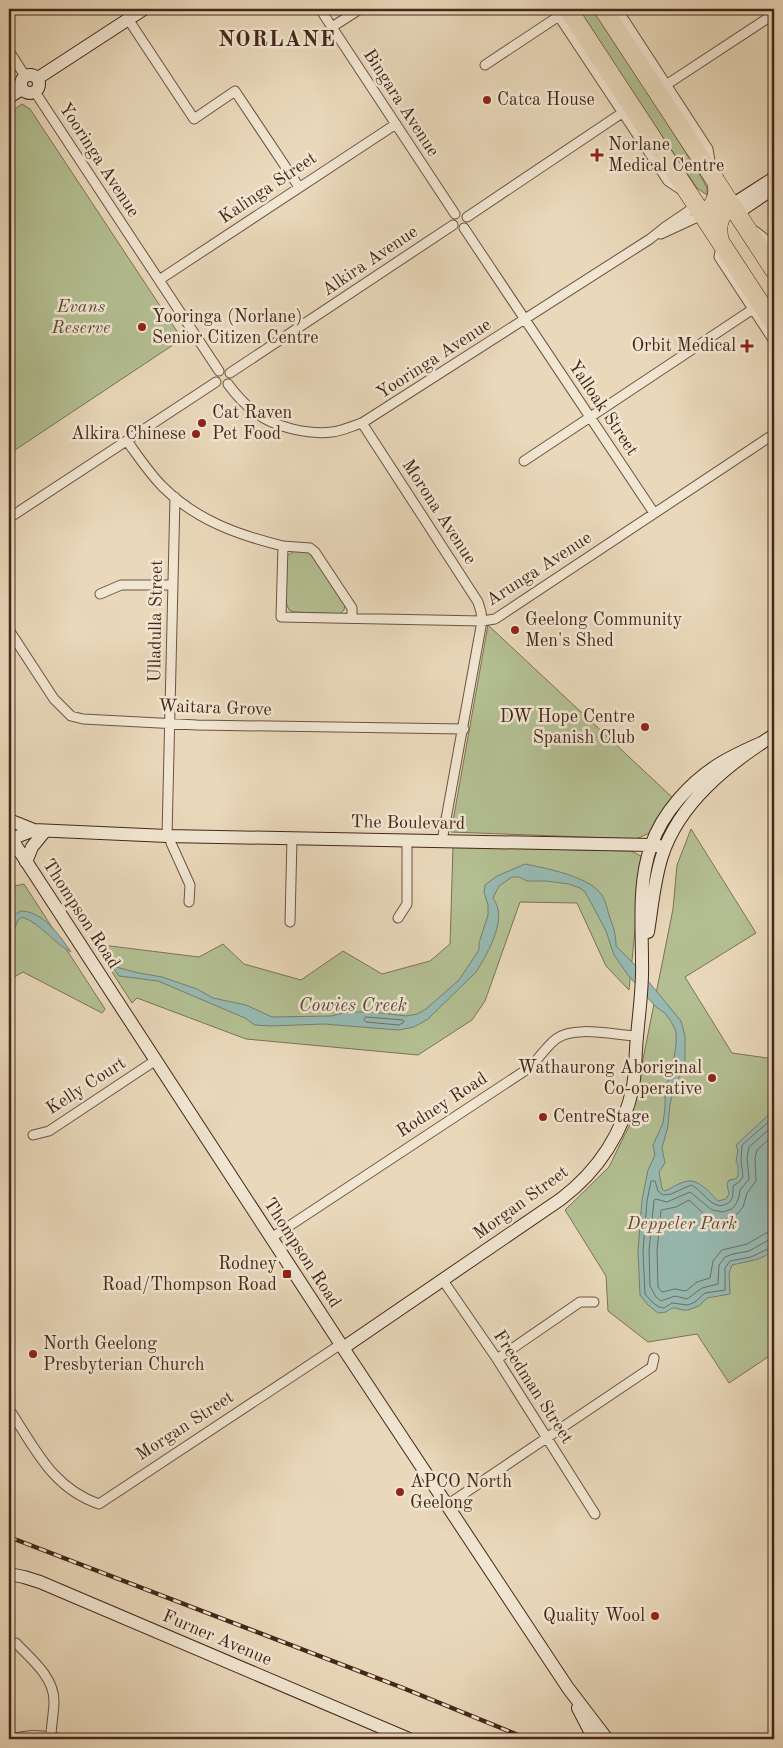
<svg xmlns="http://www.w3.org/2000/svg" width="783" height="1748" font-family="'Old Standard TT',serif">
  <style>
    .green { fill: #b3bf92; stroke: #7c7256 }
    .water { fill: #97b9b1; stroke: #767e74 }
    .lines { fill: none; stroke-linecap: round; stroke-linejoin: round }
    .shore { stroke: #6e7065; stroke-width: 1 }
    .street-casing { stroke: #6e5241; stroke-width: 11 }
    .secondary-casing { stroke: #452619; stroke-width: 14 }
    .highway-casing { stroke: #452619; stroke-width: 19 }
    .street { stroke: #f1e6d2; stroke-width: 9 }
    .secondary { stroke: #f1e6d2; stroke-width: 12 }
    .highway { stroke: #e9d8ba; stroke-width: 18 }
    .rail-casing { stroke: #452619; stroke-width: 4.5 }
    .rail { stroke: #f1e6d2; stroke-width: 2.5; stroke-dasharray: 8; stroke-linecap: butt }
    .poi-dot { fill: #8f2418; stroke: #f1e6d2; stroke-width: 2 }
    .labels { text-anchor: middle; dominant-baseline: central; stroke-width: 5; stroke-linejoin: round; paint-order: stroke }
    .poi-label { font-size: 18px; fill: #452619; stroke: #f1e6d2; text-anchor: start }
    .street-label { font-size: 18px; fill: #452619; stroke: #f1e6d2 }
    .park-label { font-size: 18px; font-style: italic; fill: #604c37; stroke: #f1e6d2 }
    .water-label { font-size: 19px; font-style: italic; fill: #5a4b3f; stroke: #f1e6d2 }
    .district-label { font-size: 22px; font-weight: bold; letter-spacing: 1px; fill: #452619; stroke: #f1e6d2 }
  </style>
  <rect width="100%" height="100%" fill="#e9d8ba"/>
  <filter id="stains"><feTurbulence type="fractalNoise" baseFrequency=".004" numOctaves="4"/><feColorMatrix values="0 0 0 0 .2 0 0 0 0 .09 0 0 0 0 .02 0 0 0 .5 -.17"/></filter>
  <radialGradient id="worn" r=".72"><stop offset=".6" stop-color="#630" stop-opacity="0"/><stop offset="1" stop-color="#630" stop-opacity=".3"/></radialGradient>
  <!-- green -->
  <path class="green" d="M576 9H596C633 65 667 123 703 180L707 188V195L697 188Z
    M22 104 30 109 182 339 9 454V113Z
    M294 551H306L313 556 345 604 344 610 340 614 294 612 289 610C282 598 285 569 287 556Z
    M488 625 673 798 654 831 636 839 451 832Z
    M691 829 756 933 685 977 732 1053 767 1058 774 1056V1353L729 1383 697 1334 648 1342 608 1311 606 1276 565 1210 609 1167 630 1124 673 909 677 865Z
    M453 847 631 851 641 856 642 861 629 990 606 966 577 903 520 902 485 1001 472 1020 418 1055 246 1039 137 998 132 1003 94 944 199 957 223 944 244 964 301 980 343 951 382 974 430 961 450 944Z
    M24 884 105 1009 102 1013 23 972 9 980V887Z"/>
  <!-- water -->
  <path class="water" d="M525 864C545 868 593 877 603 897 606 902 607 909 609 915 613 926 616 934 616 946L634 964 681 1021 685 1036V1064L675 1086 670 1104 668 1126 662 1148 665 1163 659 1172 662 1189 665 1191C672 1188 677 1184 684 1182 698 1177 709 1192 718 1201L726 1199 729 1194 727 1184 729 1180 735 1179 738 1176V1165L736 1162 738 1150 736 1147 737 1144 774 1110V1248C764 1261 747 1261 732 1265L729 1273 730 1294 707 1298 699 1306 688 1310H682L676 1308H672L666 1312 658 1313 648 1305 640 1295 638 1251 642 1200 648 1170 655 1155 653 1145 663 1123 665 1108V1088L672 1072 676 1044V1032L673 1025 666 1014 655 1006 628 975 614 955 606 931 595 910 585 892 580 888 569 884 546 881H527L519 877H512L499 886 493 898C495 901 497 905 498 909 502 929 486 956 476 972L428 1019 414 1027 399 1030 324 1024 270 1026 255 1025 245 1018 158 981 119 976 112 966 139 973 162 977 197 989 213 998 246 1005 272 1017 331 1016 348 1012H373L406 1016 417 1014 426 1009 459 980 479 950V943L488 915V905L484 892 485 885 497 876Z
    M21 911C43 911 60 936 71 952 53 943 42 924 22 917L18 920 9 941C9 928 8 917 21 911Z"/>
  <g class="lines">
    <!-- shore -->
    <path class="shore" d="M366 1017 403 1020 404 1022 399 1025 366 1022 364 1020Z
      M774 1117 742 1145 741 1160 743 1177 739 1182 733 1186C733 1194 734 1202 724 1205 711 1209 703 1190 691 1185L671 1194 663 1195 658 1191 655 1181H651L647 1201 643 1251 645 1294 652 1302 659 1307 664 1308 672 1303 688 1305 695 1302 705 1293 725 1290V1268L730 1261 751 1257 774 1246
      M774 1125 749 1147 747 1158 749 1179 740 1190 739 1197 736 1204 732 1209 723 1212 712 1210 690 1192 667 1202 656 1199 654 1200 649 1251 650 1286 656 1297 661 1301 675 1296 687 1299 702 1288 718 1284 719 1265 725 1257 733 1254 749 1251 767 1241 774 1239
      M774 1135 757 1150 755 1158 756 1181 747 1193 743 1207 737 1214 725 1219H713L704 1214 689 1200 676 1207 661 1210 657 1251 658 1287 662 1292 675 1289 686 1291 697 1282 710 1278 713 1261 722 1250 747 1244 766 1233 774 1232"/>
    <defs>
      <path id="street" d="M320 9 455 214
        M554 9 668 181 683 191
        M617 9 708 149 711 168
        M128 19 194 119 235 91 299 187
        M332 27 360 9
        M9 51 25 76
        M485 65 559 16
        M666 85 774 14
        M35 92 219 371
        M467 217 622 113
        M464 228 654 513
        M755 231 769 242 774 250
        M661 234 702 215
        M721 246 719 257 774 341
        M159 280 396 124
        M230 373 453 225
        M228 384C236 395 244 404 255 412 273 427 309 435 332 432 342 431 352 426 362 423L650 239 665 227 696 206
        M362 423 478 602 481 612 482 621 442 841
        M127 441C138 456 149 473 163 487 196 520 238 535 283 546
        M524 461 753 309
        M9 518 216 382
        M100 594 121 585H173
        M352 618V608L315 552 310 548 283 546 281 617 482 621 495 619 774 434
        M9 630 54 699 71 716 83 719 197 725 464 729
        M167 836 175 497
        M171 836V843L190 885 189 902
        M398 918 407 904V841
        M290 922 292 838
        M33 1135 49 1131 156 1060
        M271 1238 532 1066C539 1057 547 1046 556 1039 573 1025 615 1035 637 1036
        M442 1279 497 1359 595 1514
        M497 1359 580 1302H594
        M9 1409C35 1448 52 1488 99 1504L341 1344
        M447 1505 652 1367 654 1358
        M16 1643C31 1659 54 1677 54 1701 54 1713 51 1725 51 1737
        M12 1739C30 1734 44 1735 62 1739"/>
      <path id="secondary" d="M21 84a9 9 0 1 1 18 0a9 9 0 1 1-18 0Z
        M38 78 144 9
        M9 97 22 89
        M732 205 774 178
        M737 213 774 188
        M9 820 34 830
        M9 835 349 1357 568 1688 607 1739
        M11 839 34 830 167 836 651 845 665 847
        M26 862 32 847 45 831
        M648 932C652 907 654 881 662 856 679 803 728 764 774 735
        M343 1348 561 1199C598 1171 624 1132 633 1086 636 1070 635 1054 637 1037 639 1012 643 987 642 962 642 923 638 883 651 846 662 813 691 781 721 763 734 755 748 749 761 743
        M9 1574 24 1577 40 1582 409 1739
        M578 1708 594 1739"/>
      <path id="highway" d="M568 9 774 324
        M603 9 774 270
        M702 215C714 207 721 194 715 179
        M720 241C716 226 719 214 732 205"/>
    </defs>
    <!-- street casing -->
    <use href="#street" class="street-casing"/>
    <!-- secondary casing -->
    <use href="#secondary" class="secondary-casing"/>
    <!-- highway casing -->
    <use href="#highway" class="highway-casing"/>
    <!-- street -->
    <use href="#street" class="street"/>
    <!-- secondary -->
    <use href="#secondary" class="secondary"/>
    <!-- highway -->
    <use href="#highway" class="highway"/>
    <defs>
      <path id="rail" d="M9 1537 403 1688 528 1739"/>
    </defs>
    <!-- rail casing -->
    <use href="#rail" class="rail-casing"/>
    <!-- rail -->
    <use href="#rail" class="rail"/>
  </g>
  <!-- markers -->
  <g class="poi-dot">
    <circle cx="487" cy="100" r="5"/>
    <path d="M594.5 147.5h5v5h5v5h-5v5h-5v-5h-5v-5h5z"/>
    <circle cx="142" cy="327" r="5"/>
    <path d="M744.5 338.5h5v5h5v5h-5v5h-5v-5h-5v-5h5z"/>
    <circle cx="202" cy="423" r="5"/>
    <circle cx="196" cy="434" r="5"/>
    <circle cx="515" cy="630" r="5"/>
    <circle cx="645" cy="727" r="5"/>
    <circle cx="712" cy="1078" r="5"/>
    <circle cx="543" cy="1117" r="5"/>
    <rect x="282" y="1269" width="10" height="10" rx="2.5"/>
    <circle cx="33" cy="1354" r="5"/>
    <circle cx="400" cy="1492" r="5"/>
    <circle cx="655" cy="1616" r="5"/>
  </g>
  <g class="labels">
    <!-- poi labels -->
    <g class="poi-label">
      <text x="497" y="100">Catca House</text>
      <text x="608" y="145">Norlane<tspan x="608" dy="21">Medical Centre</tspan></text>
      <text x="152" y="317">Yooringa (Norlane)<tspan x="152" dy="21">Senior Citizen Centre</tspan></text>
      <text x="736" y="346" text-anchor="end">Orbit Medical</text>
      <text x="212" y="413">Cat Raven<tspan x="212" dy="21">Pet Food</tspan></text>
      <text x="186" y="434" text-anchor="end">Alkira Chinese</text>
      <text x="525" y="620">Geelong Community<tspan x="525" dy="21">Men's Shed</tspan></text>
      <text x="635" y="717" text-anchor="end">DW Hope Centre<tspan x="635" dy="21">Spanish Club</tspan></text>
      <text x="702" y="1068" text-anchor="end">Wathaurong Aboriginal<tspan x="702" dy="21">Co-operative</tspan></text>
      <text x="553" y="1117">CentreStage</text>
      <text x="277" y="1264" text-anchor="end">Rodney<tspan x="277" dy="21">Road/Thompson Road</tspan></text>
      <text x="43" y="1344">North Geelong<tspan x="43" dy="21">Presbyterian Church</tspan></text>
      <text x="410" y="1482">APCO North<tspan x="410" dy="21">Geelong</tspan></text>
      <text x="645" y="1616" text-anchor="end">Quality Wool</text>
    </g>
    <!-- street labels -->
    <g class="street-label">
      <text transform="translate(401 103) rotate(57)">Bingara Avenue</text>
      <text transform="translate(99 160) rotate(57)">Yooringa Avenue</text>
      <text transform="translate(268 188) rotate(-34)">Kalinga Street</text>
      <text transform="translate(370 261) rotate(-34)">Alkira Avenue</text>
      <text transform="translate(434 359) rotate(-33)">Yooringa Avenue</text>
      <text transform="translate(603 408) rotate(56)">Yalloak Street</text>
      <text transform="translate(439 512) rotate(57)">Morona Avenue</text>
      <text transform="translate(539 569) rotate(-33)">Arunga Avenue</text>
      <text transform="translate(156 621) rotate(-89)">Ulladulla Street</text>
      <text transform="translate(215 708) rotate(2)">Waitara Grove</text>
      <text transform="translate(408 823) rotate(1)">The Boulevard</text>
      <text transform="translate(81 914) rotate(57)">Thompson Road</text>
      <text transform="translate(86 1086) rotate(-33)">Kelly Court</text>
      <text transform="translate(442 1105) rotate(-33)">Rodney Road</text>
      <text transform="translate(521 1203) rotate(-36)">Morgan Street</text>
      <text transform="translate(302 1253) rotate(57)">Thompson Road</text>
      <text transform="translate(533 1387) rotate(57)">Freedman Street</text>
      <text transform="translate(185 1426) rotate(-33)">Morgan Street</text>
      <text transform="translate(217 1638) rotate(23)">Furner Avenue</text>
    </g>
    <!-- park labels -->
    <g class="park-label">
      <text x="81" y="307">Evans<tspan x="81" dy="21">Reserve</tspan></text>
      <text x="682" y="1224">Deppeler Park</text>
    </g>
    <!-- water labels -->
    <g class="water-label">
      <text x="353" y="1006">Cowies Creek</text>
    </g>
    <!-- district labels -->
    <g class="district-label">
      <text x="277" y="40">NORLANE</text>
    </g>
  </g>
  <!-- margin -->
  <rect width="783" height="1748" fill="none" stroke="#e9d8ba" stroke-width="30"/>
  <rect x="10" y="10" width="763" height="1728" fill="none" stroke="#452619" stroke-width="2.5"/>
  <rect x="15" y="15" width="753" height="1718" fill="none" stroke="#452619"/>
  <rect width="100%" height="100%" filter="url(#stains)"/>
  <rect width="100%" height="100%" fill="url(#worn)"/>
</svg>
